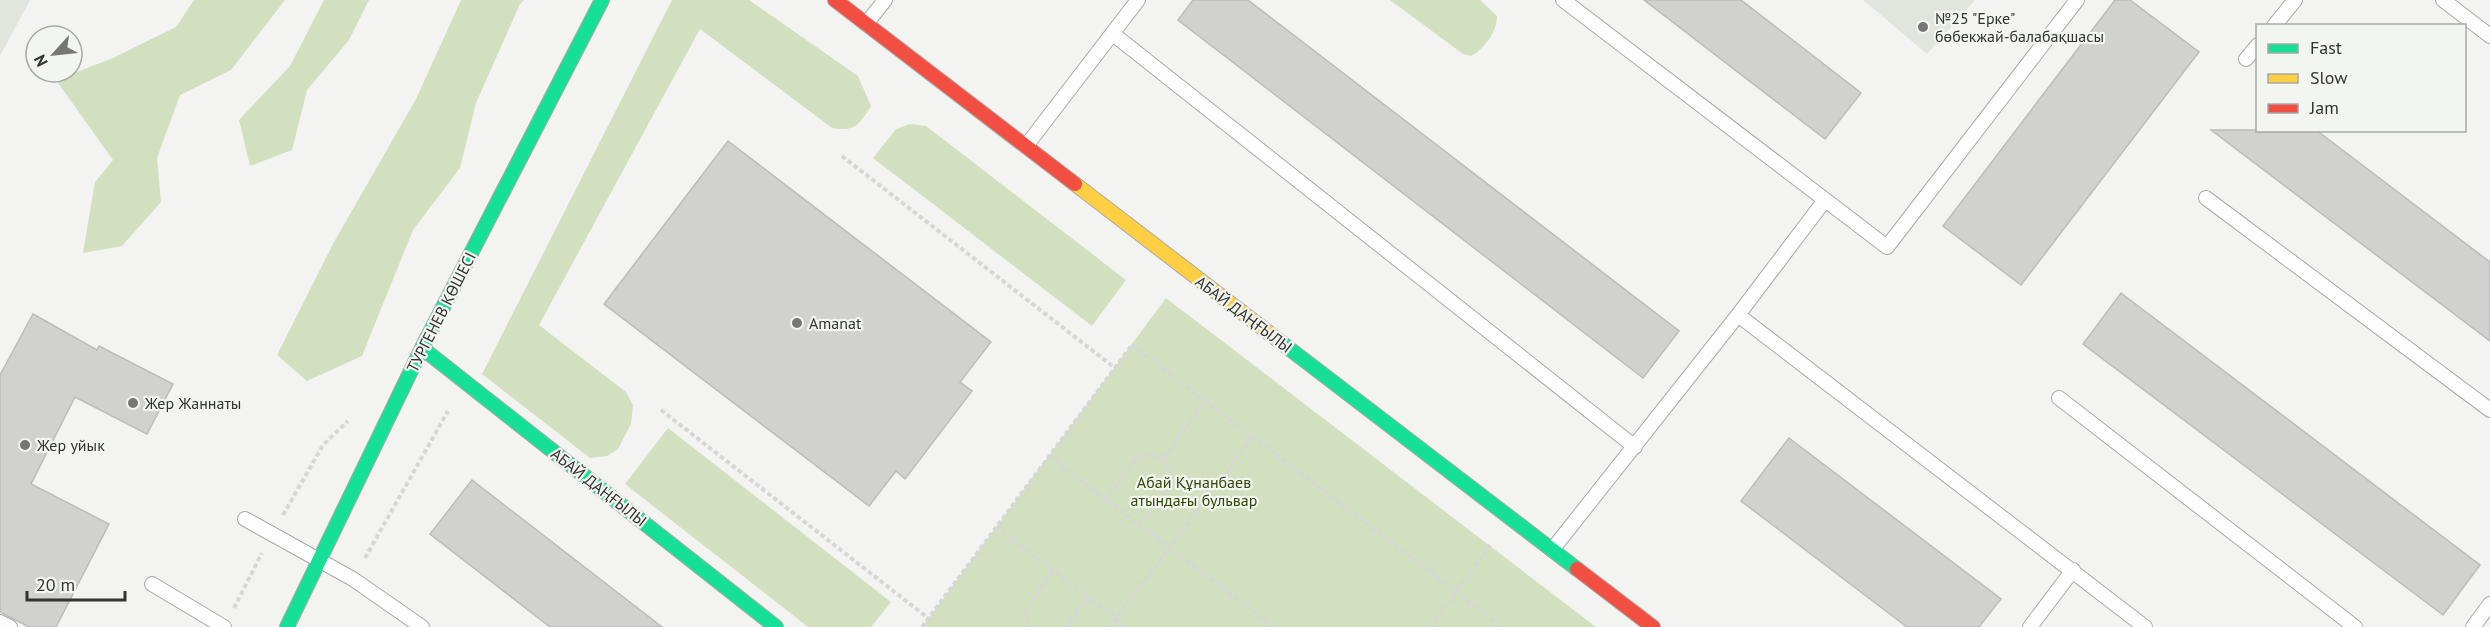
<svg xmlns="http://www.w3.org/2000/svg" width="2490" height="627" font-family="'PT Sans',sans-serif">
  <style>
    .built { fill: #e2e5de }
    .green { fill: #d2e0c0 }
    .building { fill: #d1d2d0; stroke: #bbbcba; stroke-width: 1.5 }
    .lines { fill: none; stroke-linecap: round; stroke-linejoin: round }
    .lane-casing { stroke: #a9aaa8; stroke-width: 16 }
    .fast-casing { stroke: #a9aaa8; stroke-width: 16 }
    .slow-casing { stroke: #a9aaa8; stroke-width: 16 }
    .jam-casing { stroke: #a9aaa8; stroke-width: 16 }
    .path { stroke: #d6d6d5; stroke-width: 4; stroke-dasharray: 4.5 3; stroke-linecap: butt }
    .lane { stroke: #fdfdfd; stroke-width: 14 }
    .fast { stroke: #16e098; stroke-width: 14 }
    .slow { stroke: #ffcf43; stroke-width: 14 }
    .jam { stroke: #f24e42; stroke-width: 14 }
    .poi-dot { fill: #767775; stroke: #f3f5f1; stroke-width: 2 }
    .labels { text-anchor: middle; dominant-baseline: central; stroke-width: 4.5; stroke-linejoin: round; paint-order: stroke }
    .poi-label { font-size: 16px; fill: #333432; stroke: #f3f5f1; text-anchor: start }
    .street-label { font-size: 16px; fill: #333432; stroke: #f3f5f1 }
    .park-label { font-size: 16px; fill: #314808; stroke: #f3f5f1 }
  </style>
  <rect width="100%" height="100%" fill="#f3f4f2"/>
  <!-- built -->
  <path class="built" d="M0 0H30L0 56Z
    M1863 0H1975L1927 54Z"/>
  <!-- green -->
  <path class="green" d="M194 0H285L231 70 180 95 157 158 161 202 122 246 83 253 95 182 113 160 56 80 113 58 176 27Z
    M324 0H369L349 40 307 90 292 150 250 166 239 120 290 66Z
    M461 0H524L520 4 476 103 460 168 413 230 362 356 307 381 277 355 334 242 416 99Z
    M672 0H749L858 76 871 106C859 125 855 132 832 128L700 29 539 325 626 392 633 405 631 424 618 449 607 456 590 458 482 374Z
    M1390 0H1480L1497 16C1497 32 1485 48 1471 56L1463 54Z
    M910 124 926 126 1126 280 1092 326 873 158 896 129Z
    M1166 298 1596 627H922Z
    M668 428 891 602 871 627H808L625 484Z"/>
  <!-- building -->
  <path class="building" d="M1193 0H1248L1679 331 1643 378 1178 20Z
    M1644 0H1741L1861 93 1825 139Z
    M2115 0H2130L2199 52 2021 285 1943 226Z
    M2211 130H2316L2490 262V341Z
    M728 141 991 342 960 382 972 391 905 479 896 471 869 506 604 304Z
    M2121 293 2480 565 2443 615 2083 344Z
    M33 314 97 350 99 346 173 384 147 434 75 397 31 484 109 524 56 627H29L0 612V375Z
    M1789 438 2001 599 1979 627H1907L1741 501Z
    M472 480 662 627H550L430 534Z"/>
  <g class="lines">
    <defs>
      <path id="lane" d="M1563 0 1887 247 2077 0
        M2443 0 2490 36
        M866 24 885 0
        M2274 26 2295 0
        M1113 34 1635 447
        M2246 59 2258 45
        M1026 146 1138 0
        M2206 198 2490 410
        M1738 315 2145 627
        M2059 398 2355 627
        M245 519 353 579 422 627
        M1552 550 1738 315 1825 200
        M152 584 224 627
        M0 622 10 627
        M2030 627 2073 570
        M2473 627 2490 604"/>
      <path id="fast" d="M1278 340 1577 569
        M422 348 776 627
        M287 627 422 348 602 0"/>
      <path id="slow" d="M1075 184 1278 340"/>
      <path id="jam" d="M835 0 1075 184
        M1577 569 1653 627"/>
    </defs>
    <!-- lane casing -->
    <use href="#lane" class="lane-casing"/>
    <!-- fast casing -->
    <use href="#fast" class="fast-casing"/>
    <!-- slow casing -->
    <use href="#slow" class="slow-casing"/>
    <!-- jam casing -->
    <use href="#jam" class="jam-casing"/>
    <!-- path -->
    <path class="path" d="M842 156 1115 368
      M661 410 928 618
      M1049 456 1274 627
      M1164 457 1205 401
      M1105 499 1140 455 1164 457 1172 480 1140 526
      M283 515 323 445 348 421
      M996 527 1127 627
      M365 558 448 411
      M234 608 262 553
      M922 627 1132 345 1502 627
      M1029 627 1025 610 1053 571
      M1066 627 1088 597
      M1109 627 1253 437
      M1431 627 1490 545"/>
    <!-- lane -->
    <use href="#lane" class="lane"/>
    <!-- fast -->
    <use href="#fast" class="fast"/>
    <!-- slow -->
    <use href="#slow" class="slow"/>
    <!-- jam -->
    <use href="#jam" class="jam"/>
  </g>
  <!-- markers -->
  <g class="poi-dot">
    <circle cx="1923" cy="27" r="6"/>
    <circle cx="797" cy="323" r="6"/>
    <circle cx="133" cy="403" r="6"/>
    <circle cx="25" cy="445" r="6"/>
  </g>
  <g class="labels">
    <!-- poi labels -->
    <g class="poi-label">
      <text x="1935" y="18">№25 "Ерке"<tspan x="1935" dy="18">бөбекжай-балабақшасы</tspan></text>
      <text x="809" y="323">Amanat</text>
      <text x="145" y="403">Жер Жаннаты</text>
      <text x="37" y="445">Жер уйык</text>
    </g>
    <!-- street labels -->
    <g class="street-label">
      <text transform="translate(441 312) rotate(-63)">ТУРГЕНЕВ КӨШЕСІ</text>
      <text transform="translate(1244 314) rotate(37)">АБАЙ ДАҢҒЫЛЫ</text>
      <text transform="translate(599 487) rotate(38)">АБАЙ ДАҢҒЫЛЫ</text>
    </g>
    <!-- park labels -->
    <g class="park-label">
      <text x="1194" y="482">Абай Құнанбаев<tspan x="1194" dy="18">атындағы бульвар</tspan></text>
    </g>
  </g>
  <!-- legend -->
  <rect x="2256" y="24" width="210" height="108" fill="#f3f5f1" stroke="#a6a8a5" stroke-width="1.5"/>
  <rect x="2268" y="44" width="30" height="9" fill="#16e098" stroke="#a6a8a5" stroke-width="1.5"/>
  <text x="2310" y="54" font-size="18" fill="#333432">Fast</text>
  <rect x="2268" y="74" width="30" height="9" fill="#ffcf43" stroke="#a6a8a5" stroke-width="1.5"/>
  <text x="2310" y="84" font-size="18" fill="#333432">Slow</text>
  <rect x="2268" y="104" width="30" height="9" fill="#f24e42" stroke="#a6a8a5" stroke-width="1.5"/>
  <text x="2310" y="114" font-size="18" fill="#333432">Jam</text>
  <!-- north arrow -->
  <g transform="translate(54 54) rotate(243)"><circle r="28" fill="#f3f5f1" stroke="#a6a8a5" stroke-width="1.5"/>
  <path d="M0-4.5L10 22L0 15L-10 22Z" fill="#767775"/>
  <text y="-9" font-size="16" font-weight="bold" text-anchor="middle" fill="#333432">N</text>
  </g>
  <!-- scale -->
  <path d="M27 591v9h98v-9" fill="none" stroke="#333432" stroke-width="3"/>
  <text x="36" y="591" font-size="18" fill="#333432" stroke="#f3f5f1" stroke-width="4.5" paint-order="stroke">20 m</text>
</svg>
